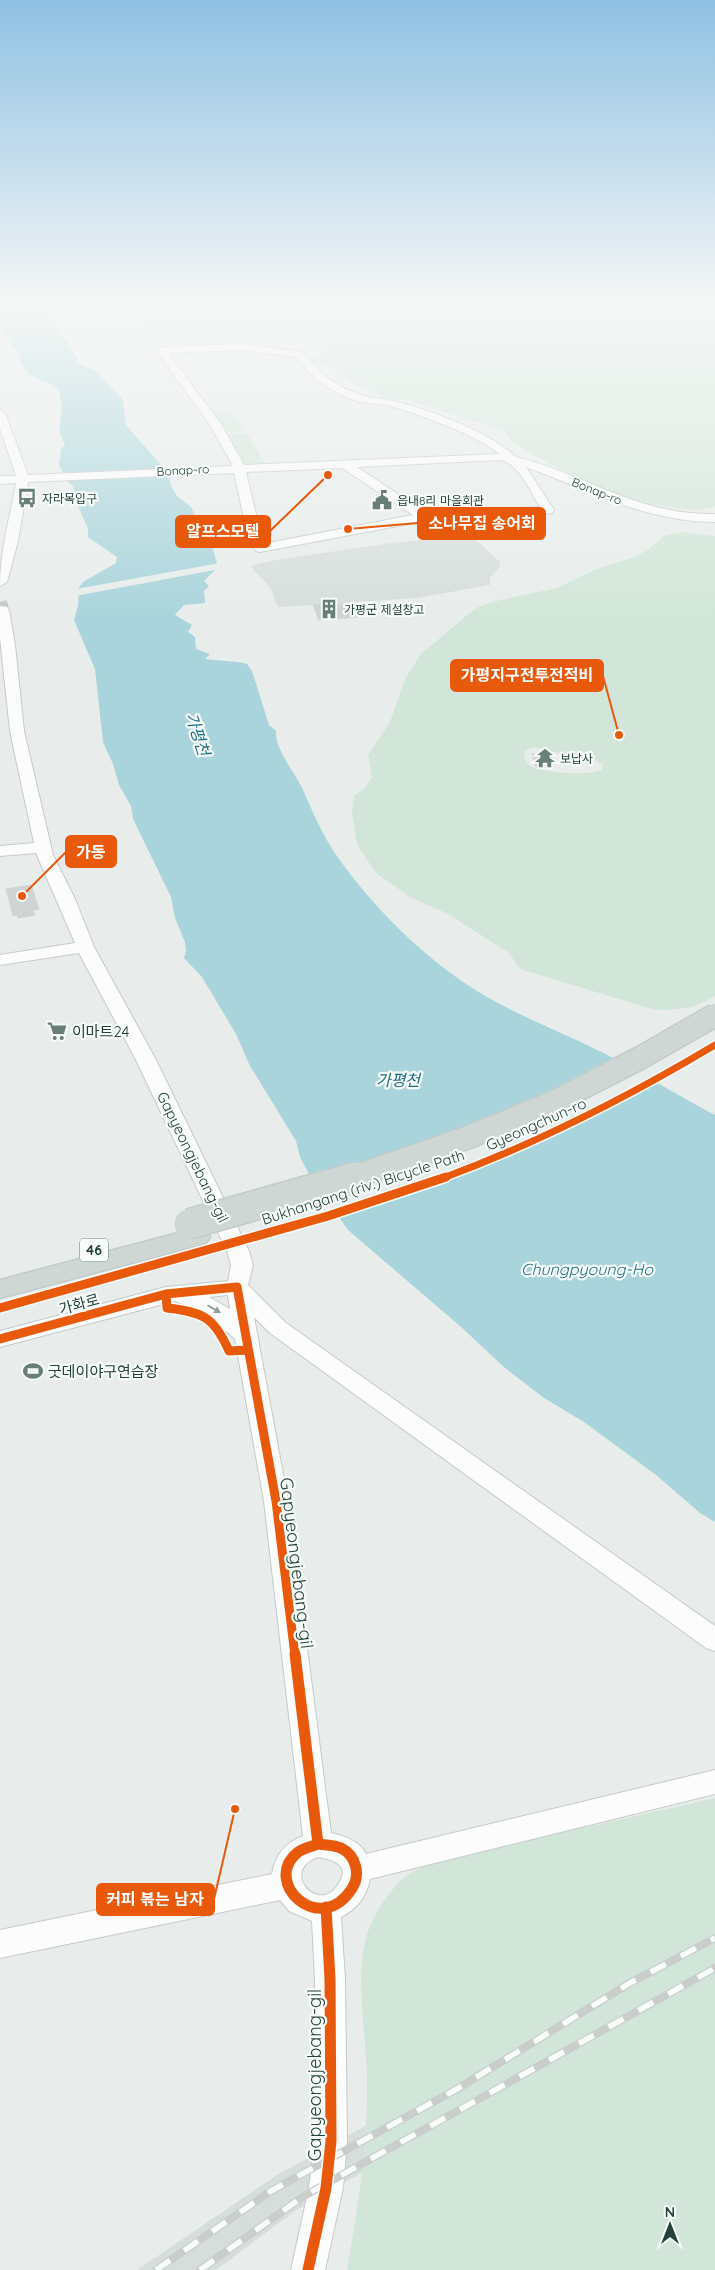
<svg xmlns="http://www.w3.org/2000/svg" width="715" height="2270" font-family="Quicksand,'Noto Sans KR',sans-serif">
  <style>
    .built { fill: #d6dedb }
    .green { fill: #d1e6d8; fill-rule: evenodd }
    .water { fill: #a9d4db }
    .pier { fill: #e8edeb }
    .building { fill: #cfd4d2; stroke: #d1d6d4 }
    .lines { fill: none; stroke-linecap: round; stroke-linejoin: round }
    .minor-tunnel { stroke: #c1cbc8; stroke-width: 14; stroke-dasharray: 14 7; stroke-linecap: butt }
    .minor-casing { stroke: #c5cac8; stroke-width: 2 }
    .major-casing { stroke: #c3ccc9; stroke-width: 3 }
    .minor { fill: #fcfcfc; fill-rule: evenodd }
    .major { fill: #cfd7d5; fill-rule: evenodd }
    .rail-casing { stroke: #c9cdcc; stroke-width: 8 }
    .rail { stroke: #f7fbf9; stroke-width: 5.5; stroke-dasharray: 17; stroke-linecap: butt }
    .major-bridge-far1-casing { stroke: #c3ccc9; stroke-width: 25; stroke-linecap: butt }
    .major-bridge-casing { stroke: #c3ccc9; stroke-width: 32; stroke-linecap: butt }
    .major-bridge-far1 { stroke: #cfd7d5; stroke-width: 22 }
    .major-bridge { stroke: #cfd7d5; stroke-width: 29 }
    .cycleway-far2-casing { stroke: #f7fbf9; stroke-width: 10 }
    .cycleway-far1-casing { stroke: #f7fbf9; stroke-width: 12 }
    .cycleway-casing { stroke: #f7fbf9; stroke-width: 14 }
    .cycleway-far2 { stroke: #e8590c; stroke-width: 7 }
    .cycleway-far1 { stroke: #e8590c; stroke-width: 9 }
    .cycleway { stroke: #e8590c; stroke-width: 11 }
    .oneway { fill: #909f9b }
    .labels { text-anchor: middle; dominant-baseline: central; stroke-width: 4.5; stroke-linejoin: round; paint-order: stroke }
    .far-street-label { font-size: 12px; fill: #24423a; stroke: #f7fbf9 }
    .far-poi-label { font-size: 12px; fill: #24423a; stroke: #f7fbf9; text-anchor: start }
    .shield { fill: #f7fbf9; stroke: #637a73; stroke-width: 1 }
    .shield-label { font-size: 14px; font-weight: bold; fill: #24423a }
    .poi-label { font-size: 15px; fill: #24423a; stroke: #f7fbf9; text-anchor: start }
    .street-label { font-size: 15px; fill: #24423a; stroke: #f7fbf9 }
    .water-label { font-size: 16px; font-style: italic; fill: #1c6f80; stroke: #f7fbf9 }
    .near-street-label { font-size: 18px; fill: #24423a; stroke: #f7fbf9 }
    .leader { fill: none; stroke: #e8590c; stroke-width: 2 }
    .callout-dot { fill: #e8590c; stroke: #f7fbf9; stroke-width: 2 }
    .callout { fill: #e8590c; stroke: #e8590c; stroke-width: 2 }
    .callout-label { font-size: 16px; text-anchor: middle; font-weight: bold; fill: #fff }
  </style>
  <rect width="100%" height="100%" fill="#e8edeb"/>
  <!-- built -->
  <path class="built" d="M450 537 469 538 476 540 499 561 500 566 490 578V585L417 598 281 607H278L270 587 250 566 275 560 392 543Z
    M505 2049 471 2110 295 2211 216 2270H137L277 2175Z"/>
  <!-- green -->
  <path class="green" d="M70 302H539L533 307 502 314 462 316 359 328 323 329 312 332 310 335 300 340 287 343 243 345 158 329 115 313Z
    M547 302H715V507C664 521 550 471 510 439 506 436 507 434 503 430L409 401 383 397 349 381 331 368 308 360 319 357 342 334 510 315 538 309Z
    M229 410 245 430V431L225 432 210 412Z
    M246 433 265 462V463L243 465 226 434Z
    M682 532 715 536V996C695 1009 676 1011 652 1009L520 969 509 953 448 914 410 897 376 873 357 845 352 813 354 795 365 788 372 777 368 755 390 722 405 679 421 654 466 616 478 607 492 602 557 588 594 570 634 557 646 551 664 536ZM534 747 569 755 591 758 603 764 602 770C583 776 553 773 534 768 526 764 523 759 525 751Z
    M715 1798V2270H347C358 2208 368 2145 367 2081 367 2035 352 1969 370 1926 377 1909 391 1889 405 1877 413 1870 426 1866 436 1861Z"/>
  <!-- water -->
  <path class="water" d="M0 302H32L54 319 59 334 69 344 80 364 94 370 123 399 126 425 168 473 171 486 177 496 191 507 203 533 213 537 212 546 218 567 204 581 209 586 204 591 205 603 184 605 175 615 192 625 188 632 195 637 196 649 210 654 205 659C212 660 245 662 247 664 248 665 251 670 252 671L269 725 276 731C274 748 295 773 302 788 313 812 323 837 339 859 377 912 430 964 487 997 527 1020 572 1036 613 1058 647 1076 680 1097 715 1115V1522L700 1513 656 1475 584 1422 544 1398 505 1368 460 1326 348 1230 310 1176 300 1157 296 1141 249 1064 236 1034 202 977 184 958 186 950 185 942 175 918 171 897 133 819 131 806 119 785 113 764 103 742 95 669 74 620 78 606 79 587 83 582 116 563 117 557 88 537V529L78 506 73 486 67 481 59 465 61 449 65 445 59 431 62 405 59 390 54 385 42 381 27 373 19 359 20 353C10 348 10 336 0 330Z"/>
  <!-- pier -->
  <path class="pier" d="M220 563V569L75 596 76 589Z
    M619 1059 654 1079 610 1106 487 1162 331 1211 310 1180 521 1107Z"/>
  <!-- building -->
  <path class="building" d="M351 603 357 617 319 620 313 605Z
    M532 754H544L547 768H536Z
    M31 885 39 909 33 910 35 915 18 918 17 915 13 916 6 889Z"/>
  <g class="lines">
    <!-- minor-tunnel -->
    <path class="minor-tunnel" d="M0 602 2 610"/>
    <defs>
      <path id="minor" d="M241 344 303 352C316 369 332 384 353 392 368 399 386 398 402 403 441 415 485 430 516 457 588 475 636 515 715 514V522C646 522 589 490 526 467L554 510 552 513 435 519 260 552 256 551 249 541 234 473 28 482 18 541 7 582 0 586C0 551 10 517 16 483L0 484V476H16L0 429V410L5 413 28 475 233 466 210 425 156 350 161 347ZM241 350 296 357C309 374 325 388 346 397 360 404 379 403 394 407 421 415 479 436 499 454L244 465 221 424 168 353ZM500 460C519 463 530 491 540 507L426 513 357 467ZM342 468 413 515 263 544 246 472Z
        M0 606 7 607 9 610 15 645 24 731 53 855 75 899 94 947 156 1060 249 1251 253 1265 248 1285 286 1323 715 1626V1651L706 1648 270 1333 254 1317 288 1501 331 1833C344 1836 360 1841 366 1854L715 1770V1794L370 1879C367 1896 357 1909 341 1917L345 1979 347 2141 343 2188 325 2270H291L309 2188 315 2141V1979L312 1921 289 1911 280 1900 0 1958V1930L272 1874C275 1855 285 1843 303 1836L264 1501 235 1339 208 1315 175 1301 0 1347V1331L166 1287 228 1281 231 1265 227 1251 136 1060 79 953 0 965V955L75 943 36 853 0 856V846L34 843 10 731 0 638ZM228 1295 230 1309 209 1297ZM318 1857C335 1860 352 1866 337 1886 318 1914 279 1871 318 1857Z"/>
      <path id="major" d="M197 1228 206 1231 210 1237 206 1243 0 1298V1280Z"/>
    </defs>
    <!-- minor casing -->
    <use href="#minor" class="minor-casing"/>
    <!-- major casing -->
    <use href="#major" class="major-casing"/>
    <!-- minor -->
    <use href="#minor" class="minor"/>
    <!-- major -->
    <use href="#major" class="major"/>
    <defs>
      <path id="rail" d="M156 2270 271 2191 457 2089 630 1983 715 1938
        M200 2270 304 2196 715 1968"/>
    </defs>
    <!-- rail casing -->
    <use href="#rail" class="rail-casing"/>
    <!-- rail -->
    <use href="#rail" class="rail"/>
    <defs>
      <path id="major-bridge-far1" d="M352 1178 469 1137 552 1103 640 1058 715 1015"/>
      <path id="major-bridge" d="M189 1224 356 1177"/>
    </defs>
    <!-- major-bridge-far1 casing -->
    <use href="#major-bridge-far1" class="major-bridge-far1-casing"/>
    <!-- major-bridge casing -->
    <use href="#major-bridge" class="major-bridge-casing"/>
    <!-- major-bridge-far1 -->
    <use href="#major-bridge-far1" class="major-bridge-far1"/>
    <!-- major-bridge -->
    <use href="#major-bridge" class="major-bridge"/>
    <defs>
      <path id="cycleway-far2" d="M443 1178C538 1143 628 1097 715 1045"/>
      <path id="cycleway-far1" d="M166 1294 167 1308C203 1312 214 1317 229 1351L248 1350
        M0 1308 328 1216 446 1177
        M0 1339 166 1294 237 1287 276 1501 295 1655"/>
      <path id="cycleway" d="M295 1654 318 1844
        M318 1844C325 1845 335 1845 341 1848 357 1856 361 1876 351 1890 319 1937 262 1882 297 1853 303 1848 311 1847 318 1844Z
        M308 2270 326 2188 331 2141 330 1979 326 1907"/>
    </defs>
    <!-- cycleway-far2 casing -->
    <use href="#cycleway-far2" class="cycleway-far2-casing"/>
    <!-- cycleway-far1 casing -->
    <use href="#cycleway-far1" class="cycleway-far1-casing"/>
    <!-- cycleway casing -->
    <use href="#cycleway" class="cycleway-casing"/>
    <!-- cycleway-far2 -->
    <use href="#cycleway-far2" class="cycleway-far2"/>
    <!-- cycleway-far1 -->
    <use href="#cycleway-far1" class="cycleway-far1"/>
    <!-- cycleway -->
    <use href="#cycleway" class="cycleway"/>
  </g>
  <!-- one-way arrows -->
  <defs><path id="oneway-solid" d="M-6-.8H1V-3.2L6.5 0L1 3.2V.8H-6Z" transform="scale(1.25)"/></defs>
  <use class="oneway" href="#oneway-solid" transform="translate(214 1309) rotate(30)"/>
  <!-- sky -->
  <linearGradient id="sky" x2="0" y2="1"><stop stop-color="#8fc1e3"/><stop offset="0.49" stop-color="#f5f7f6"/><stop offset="1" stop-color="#f5f7f6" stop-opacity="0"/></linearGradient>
  <rect width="715" height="620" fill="url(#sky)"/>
  <!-- icons -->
  <defs>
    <symbol id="bus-bare" viewBox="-9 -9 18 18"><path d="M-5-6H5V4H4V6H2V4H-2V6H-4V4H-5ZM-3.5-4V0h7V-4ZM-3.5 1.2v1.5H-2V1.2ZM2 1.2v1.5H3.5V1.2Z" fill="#697e78" stroke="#f7fbf9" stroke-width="2.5" paint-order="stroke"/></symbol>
    <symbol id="civic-bare" viewBox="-9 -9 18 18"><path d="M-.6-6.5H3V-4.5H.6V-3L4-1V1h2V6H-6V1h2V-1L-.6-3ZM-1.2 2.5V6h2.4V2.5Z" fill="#697e78" stroke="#f7fbf9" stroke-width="2.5" paint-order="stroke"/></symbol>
    <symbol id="building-bare" viewBox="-9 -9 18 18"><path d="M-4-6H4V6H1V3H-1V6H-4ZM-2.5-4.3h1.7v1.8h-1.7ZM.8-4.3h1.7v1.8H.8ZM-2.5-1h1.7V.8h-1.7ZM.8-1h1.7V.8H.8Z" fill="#697e78" stroke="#f7fbf9" stroke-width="2.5" paint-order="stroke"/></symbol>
    <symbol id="temple-bare" viewBox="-9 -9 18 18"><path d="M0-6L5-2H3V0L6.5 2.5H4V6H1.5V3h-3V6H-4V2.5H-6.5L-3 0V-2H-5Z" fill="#697e78" stroke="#f7fbf9" stroke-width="2.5" paint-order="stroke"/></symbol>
    <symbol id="supermarket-bare" viewBox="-9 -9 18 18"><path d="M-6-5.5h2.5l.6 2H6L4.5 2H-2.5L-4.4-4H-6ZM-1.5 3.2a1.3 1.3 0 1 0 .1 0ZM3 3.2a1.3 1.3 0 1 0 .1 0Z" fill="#697e78" stroke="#f7fbf9" stroke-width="2.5" paint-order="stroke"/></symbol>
    <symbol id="stadium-bare" viewBox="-9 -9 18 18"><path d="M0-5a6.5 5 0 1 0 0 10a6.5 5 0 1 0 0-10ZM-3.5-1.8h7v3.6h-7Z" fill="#697e78" stroke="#f7fbf9" stroke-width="2.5" paint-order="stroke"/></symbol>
  </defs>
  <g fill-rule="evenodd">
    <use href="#bus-bare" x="13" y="484" width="28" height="28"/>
    <use href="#civic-bare" x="368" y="486" width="28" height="28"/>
    <use href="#building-bare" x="315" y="595" width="28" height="28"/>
    <use href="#temple-bare" x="531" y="744" width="28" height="28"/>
    <use href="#supermarket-bare" x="43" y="1017" width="28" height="28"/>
    <use href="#stadium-bare" x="19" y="1357" width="28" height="28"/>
  </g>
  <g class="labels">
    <!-- far-street labels -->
    <g class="far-street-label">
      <text transform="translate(183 470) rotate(-3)">Bonap-ro</text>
      <text transform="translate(597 491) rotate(22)">Bonap-ro</text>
    </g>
    <!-- far-poi labels -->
    <g class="far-poi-label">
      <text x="42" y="498">자라목입구</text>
      <text x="397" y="500">읍내8리 마을회관</text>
      <text x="344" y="609">가평군 제설창고</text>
      <text x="560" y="758">보납사</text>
    </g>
    <!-- shield labels -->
    <rect class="shield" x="80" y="1238.5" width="28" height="23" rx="4"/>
    <g class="shield-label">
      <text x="94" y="1250">46</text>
    </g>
    <!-- poi labels -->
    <g class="poi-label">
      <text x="72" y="1031">이마트24</text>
      <text x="48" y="1371">굿데이야구연습장</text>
    </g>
    <!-- street labels -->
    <g class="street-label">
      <text transform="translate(536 1124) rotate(-24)">Gyeongchun-ro</text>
      <text transform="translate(193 1157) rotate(64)">Gapyeongjebang-gil</text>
      <text transform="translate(363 1187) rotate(-18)">Bukhangang (riv.) Bicycle Path</text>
      <text transform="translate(79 1304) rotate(-15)">가화로</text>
    </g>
    <!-- water labels -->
    <g class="water-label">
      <text transform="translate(198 734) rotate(72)">가평천</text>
      <text x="398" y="1080">가평천</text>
      <text x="587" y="1269">Chungpyoung-Ho</text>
    </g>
    <!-- near-street labels -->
    <g class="near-street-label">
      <text transform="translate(297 1563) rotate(83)">Gapyeongjebang-gil</text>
      <text transform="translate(314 2075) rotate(-90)">Gapyeongjebang-gil</text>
    </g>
  </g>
  <!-- callouts -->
  <path class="leader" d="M348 529L418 523M328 475L270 531M619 735L603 676M22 896L66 852M235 1809L214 1899"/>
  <g class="callout-dot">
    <circle cx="348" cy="529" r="5"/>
    <circle cx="328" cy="475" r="5"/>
    <circle cx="619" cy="735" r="5"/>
    <circle cx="22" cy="896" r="5"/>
    <circle cx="235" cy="1809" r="5"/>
  </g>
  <g class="callout">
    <rect x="418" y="508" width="127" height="31" rx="5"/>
    <rect x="176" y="516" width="94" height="31" rx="5"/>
    <rect x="451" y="660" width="152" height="31" rx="5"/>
    <rect x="66" y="836" width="50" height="31" rx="5"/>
    <rect x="97" y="1884" width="117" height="31" rx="5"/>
  </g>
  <g class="callout-label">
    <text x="482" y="529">소나무집 송어회</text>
    <text x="223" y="537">알프스모텔</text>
    <text x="527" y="681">가평지구전투전적비</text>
    <text x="91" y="858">가동</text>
    <text x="155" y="1905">커피 볶는 남자</text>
  </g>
  <!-- north arrow -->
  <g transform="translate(670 2225)" stroke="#f7fbf9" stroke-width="4" paint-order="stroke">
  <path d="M0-4L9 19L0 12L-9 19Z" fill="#24423a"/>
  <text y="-8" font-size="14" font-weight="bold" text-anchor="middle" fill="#24423a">N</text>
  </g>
</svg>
